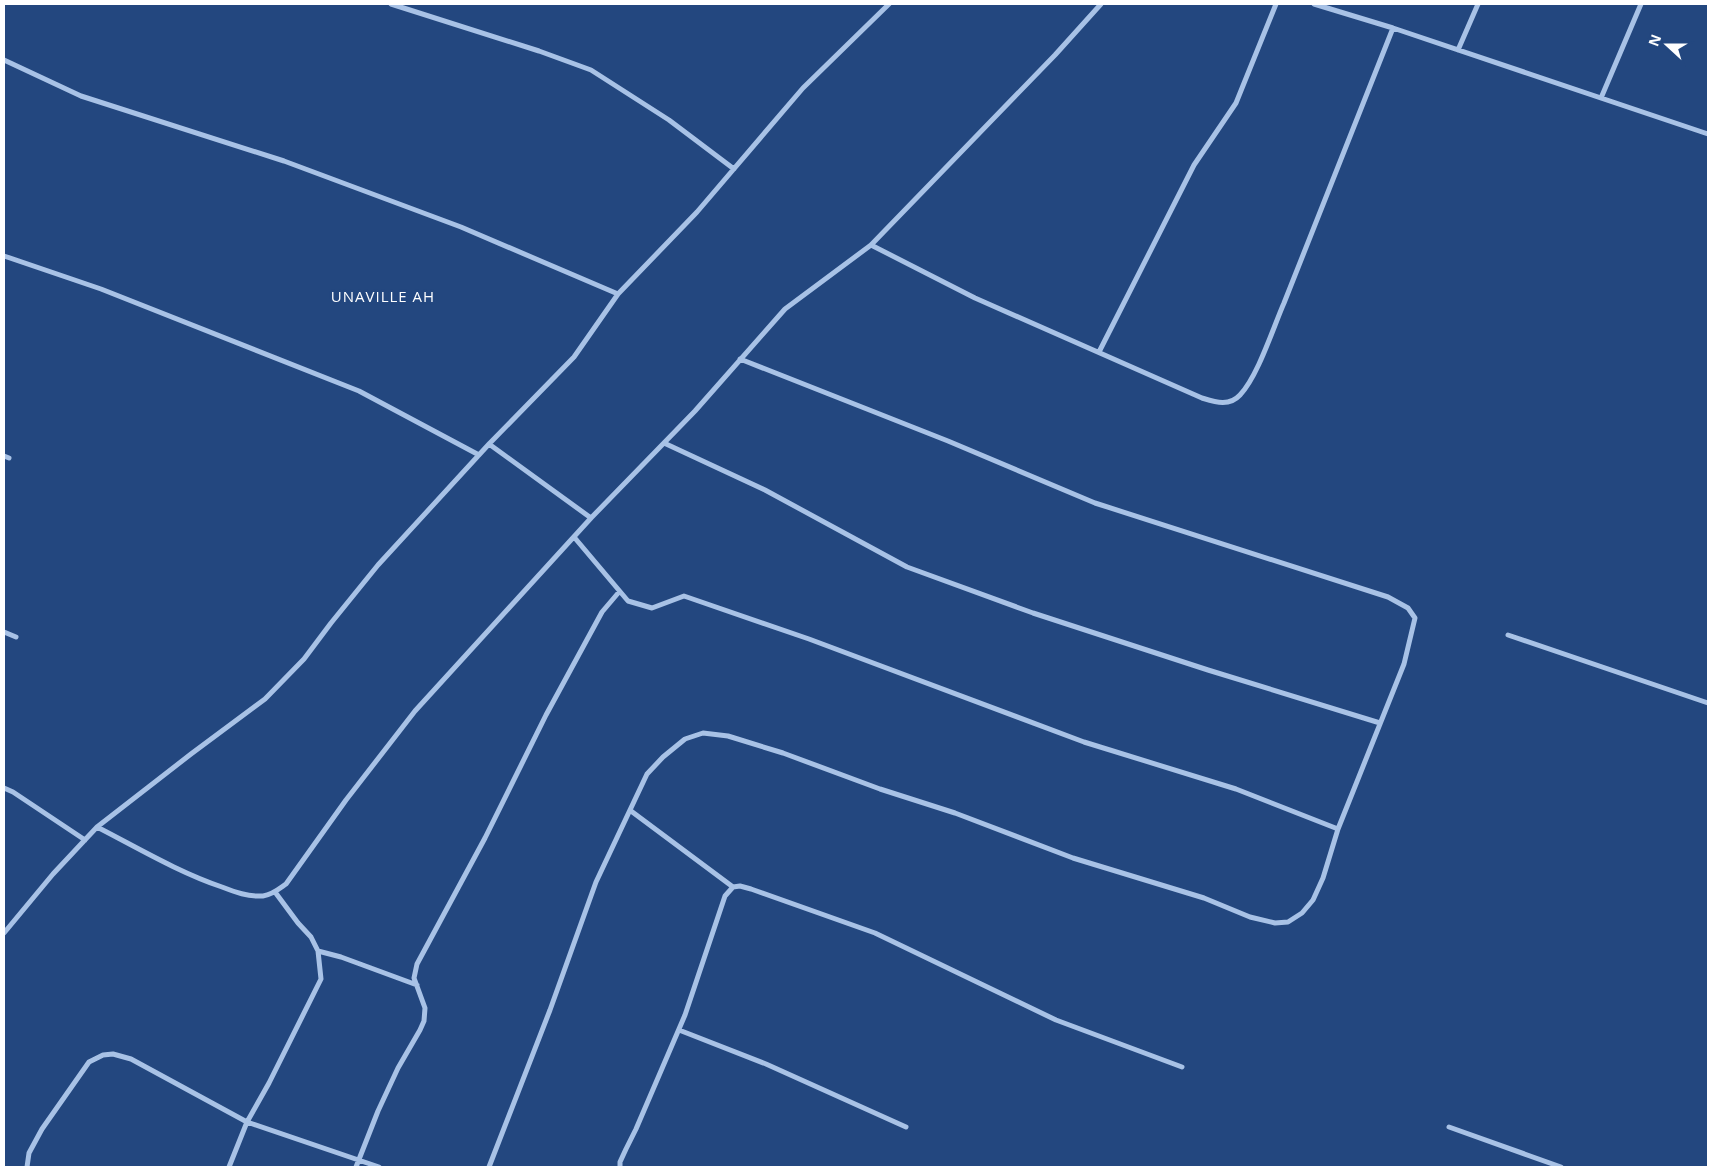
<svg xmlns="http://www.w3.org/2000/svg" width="1712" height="1171" font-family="'Open Sans',sans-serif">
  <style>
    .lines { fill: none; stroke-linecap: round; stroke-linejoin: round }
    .minor { stroke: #a8c2e6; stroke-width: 5 }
    .labels { text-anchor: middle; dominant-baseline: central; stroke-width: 4.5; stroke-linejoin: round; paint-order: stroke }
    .quarter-label { font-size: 15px; letter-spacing: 1px; fill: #fff; stroke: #23477f }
  </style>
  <rect width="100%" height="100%" fill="#23477f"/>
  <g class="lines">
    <!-- minor -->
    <path class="minor" d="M391 4 539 51 591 70 669 120 734 169
      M1314 4 1393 28 1708 134
      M1458 50 1478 4
      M4 60 81 96 284 161 461 227 618 294
      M1601 98 1641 4
      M871 245 975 298 1202 398C1215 402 1229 407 1240 395 1258 376 1273 328 1284 303 1321 212 1356 120 1393 28
      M4 256 101 289 359 391 479 455
      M1099 352 1194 165 1236 103 1276 4
      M664 443 765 490 907 567 1033 613 1208 670 1380 723
      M489 444 591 518
      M4 456 9 458
      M574 537 628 601 652 608 684 596 809 639 1084 742 1236 789 1338 829
      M4 632 16 637
      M1508 635 1708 703
      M4 788 13 792 85 840
      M631 811 733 887
      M97 827C138 848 178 872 222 887 235 892 248 897 263 896 272 895 279 889 286 884L346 800 415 711 591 518 695 411 785 309 871 245 1055 55 1101 4
      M4 933 53 874 97 827 191 754 265 699 304 659 331 623 378 565 489 444 574 357 618 294 697 212 803 88 889 4
      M318 951 341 957 417 985
      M679 1030 766 1064 906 1127
      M1449 1127 1561 1167
      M27 1167 29 1153 42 1129 89 1062 103 1055 113 1054 131 1059 247 1122 379 1167
      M229 1167 247 1122 269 1083 321 979 318 951 311 937 298 923 275 892
      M356 1167 378 1111 398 1068 420 1030 424 1021 425 1008 414 978 417 964 485 838 546 715 602 612 619 592
      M489 1167 550 1010 596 882 647 774 663 757 685 739 703 733 728 736 783 753 880 789 955 813 1073 858 1204 898 1250 917 1275 923 1288 922 1302 913 1313 900 1323 878 1338 829 1404 664 1415 618 1408 608 1388 597 1095 503 948 441 740 359
      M620 1167V1162L626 1149 636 1129 685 1015 725 896 733 887 740 886 751 889 875 933 1056 1020 1182 1067"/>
  </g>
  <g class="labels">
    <!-- quarter labels -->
    <g class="quarter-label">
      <text x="383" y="296">UNAVILLE AH</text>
    </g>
  </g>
  <!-- border -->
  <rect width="1712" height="1171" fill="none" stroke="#ffffff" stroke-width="10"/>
  <!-- north arrow -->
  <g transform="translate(1667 45) rotate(291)" stroke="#23477f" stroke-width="4" paint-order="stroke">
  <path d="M0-4L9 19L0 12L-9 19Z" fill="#ffffff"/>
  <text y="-8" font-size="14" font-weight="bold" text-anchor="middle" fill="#ffffff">N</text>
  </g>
</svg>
